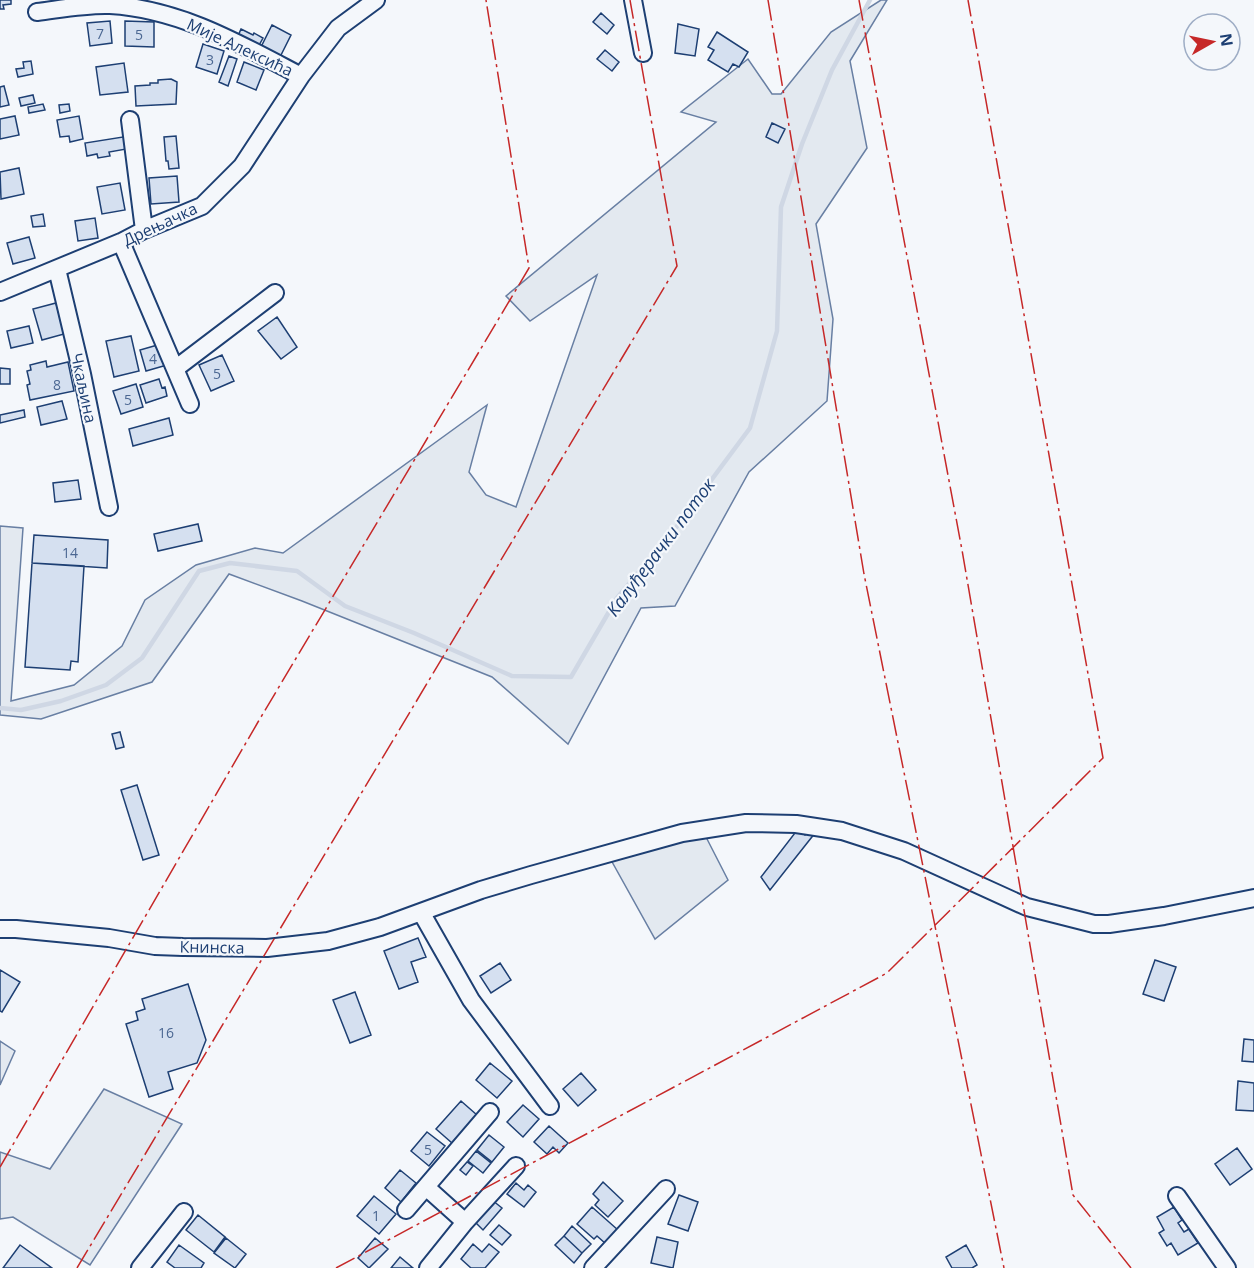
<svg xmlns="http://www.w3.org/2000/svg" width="1254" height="1268" font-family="'Open Sans',sans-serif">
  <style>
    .green { fill: #e3e9f0; stroke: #687fa3; stroke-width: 1.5 }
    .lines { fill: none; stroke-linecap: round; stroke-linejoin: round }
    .stream { stroke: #cfd7e4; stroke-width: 4.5 }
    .building { fill: #d5e0f0; stroke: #1d3f73; stroke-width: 1.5 }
    .minor-casing { stroke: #1d3f73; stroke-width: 20 }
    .minor { stroke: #f4f7fb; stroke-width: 16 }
    .power { stroke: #c62828; stroke-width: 1.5; stroke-dasharray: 21 4.5 3 4.5; stroke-linecap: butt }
    .labels { text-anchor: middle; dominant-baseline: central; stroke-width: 4.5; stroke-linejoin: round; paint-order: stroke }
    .number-label { font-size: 14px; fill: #4b6792 }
    .street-label { font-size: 16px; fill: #1d3f73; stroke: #f4f7fb }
    .water-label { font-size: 18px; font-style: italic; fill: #1d3f73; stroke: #f4f7fb }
  </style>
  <rect width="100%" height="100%" fill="#f4f7fb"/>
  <!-- green -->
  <path class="green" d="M881 0H887L850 61 867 148 816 224 833 319 827 401 749 472 675 606 641 608 568 744 492 677 302 601 229 574 152 682 41 719 0 715V526L23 528 11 701 74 685 122 646 145 600 196 565 255 548 283 553 487 405 469 472 486 495 516 507 597 275 530 321 506 296 716 122 681 112 748 59 772 94H781L831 32Z
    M706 837 728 880 655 939 611 860 680 840Z
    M0 1041 15 1051 0 1085Z
    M104 1089 182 1124 90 1265 13 1217 0 1219V1152L50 1169Z"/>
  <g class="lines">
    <!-- stream -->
    <path class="stream" d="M0 708 21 710 61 701 106 685 142 658 199 571 230 563 297 571 345 606 414 633 512 676 571 677 617 598 672 533 750 428 777 331 781 207 802 144 832 70 870 0"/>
  </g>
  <!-- building -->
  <path class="building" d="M0 0H11V4L3 5 4 9H0Z
    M601 13 614 25 607 34 593 22Z
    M110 21 112 43 90 46 87 23Z
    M125 21 154 22V47L125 46Z
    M678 24 699 29 695 56 675 53Z
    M272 25 291 35 280 57 261 47Z
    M241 29 253 35 254 33 263 38 258 47 238 36Z
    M717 32 748 52 739 67 733 64 728 72 708 60 714 50 708 47Z
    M203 44 224 51 217 74 196 67Z
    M605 50 619 62 612 71 597 59Z
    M229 56 237 59 228 86 219 82Z
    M31 61 33 74 18 77 16 69 24 68 23 62Z
    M244 62 264 70 256 90 237 82Z
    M124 63 128 92 100 95 96 67Z
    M171 79 177 82 176 104 136 106 135 86 150 85V83H158V80Z
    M4 86 9 105 0 107V87Z
    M33 95 35 103 21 106 19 98Z
    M43 104 45 110 29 113 28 107Z
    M69 104 70 111 60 113 59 105Z
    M15 116 19 135 0 139V119Z
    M79 116 83 139 70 142 69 136 60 137 57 120Z
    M772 123 785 129 778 143 766 137Z
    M129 136 132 148 109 152 110 156 98 158 97 154 87 156 85 143Z
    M176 136 179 168 169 169 168 161H166L164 137Z
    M19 168 24 194 1 199 0 172Z
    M177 176 179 202 151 204 149 178Z
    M120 183 125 210 102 214 97 187Z
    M43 214 45 226 33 227 31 216Z
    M95 218 98 238 78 241 75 221Z
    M29 237 35 258 13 264 7 243Z
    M56 303 64 334 42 340 33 309Z
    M277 317 297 347 281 359 258 331Z
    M29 326 33 343 11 348 7 331Z
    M131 336 139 371 114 377 106 341Z
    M161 344 167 365 146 371 140 350Z
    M222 355 234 381 211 391 199 365Z
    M46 361 47 367 68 362 74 391 30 400 27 385 30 384 27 371 31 370 30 365Z
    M0 368 10 369V384H0Z
    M159 379 162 388 165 387 167 396 146 403 140 385Z
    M136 384 143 407 121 414 113 391Z
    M62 401 67 419 41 425 37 407Z
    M24 410 25 417 0 423V415Z
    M169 418 173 435 133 446 129 429Z
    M78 480 81 499 55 502 53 483Z
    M198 524 202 541 158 551 154 534Z
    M34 535 108 540 107 568 32 563Z
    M32 563 84 566 78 662 71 661 70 670 25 667Z
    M120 732 124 747 116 749 112 734Z
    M137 785 159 855 143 860 121 790Z
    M798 829 805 835 810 829 815 833 770 890 761 877Z
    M418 938 426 957 411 962 418 982 399 989 384 951Z
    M1155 960 1176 967 1164 1001 1143 994Z
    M500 963 511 980 491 993 480 976Z
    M0 970 20 982 2 1012 0 1011Z
    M188 984 206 1040 197 1063 168 1072 173 1089 149 1097 126 1024 138 1020 136 1012 145 1009 142 999Z
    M355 992 371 1035 350 1043 333 1000Z
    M1244 1039 1254 1040V1062L1242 1061Z
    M490 1063 512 1081 497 1098 476 1080Z
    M581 1073 596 1090 578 1106 563 1089Z
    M1238 1081 1254 1083V1111L1236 1110Z
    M461 1101 477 1115 452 1143 436 1129Z
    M523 1105 539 1119 523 1137 507 1122Z
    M549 1126 568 1143 559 1153 553 1147 547 1154 534 1142Z
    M427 1132 445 1146 429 1166 411 1151Z
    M489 1135 504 1147 492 1162 477 1150Z
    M1237 1148 1252 1169 1230 1185 1215 1164Z
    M476 1151 491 1163 483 1173 468 1161Z
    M467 1162 473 1166 466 1175 460 1170Z
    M400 1170 416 1183 401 1202 385 1188Z
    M603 1182 623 1201 608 1217 595 1205 599 1200 593 1194Z
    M516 1183 524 1190 528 1185 536 1192 524 1207 507 1194Z
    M679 1195 698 1202 688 1231 668 1224Z
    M374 1196 396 1214 379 1234 357 1216Z
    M492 1200 502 1208 483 1230 474 1221Z
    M592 1207 618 1230 606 1244 597 1236 594 1239 577 1224Z
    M1174 1207 1182 1220 1178 1223 1184 1232 1189 1229 1198 1243 1178 1255 1171 1243 1167 1246 1159 1233 1164 1230 1157 1217Z
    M198 1215 225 1237 214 1252 186 1230Z
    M499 1225 511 1235 502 1245 490 1235Z
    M572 1226 591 1244 582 1253 564 1236Z
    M564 1236 582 1253 574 1263 555 1245Z
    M657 1237 678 1242 673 1268 651 1263Z
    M226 1238 246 1254 235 1268 214 1253Z
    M375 1238 388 1249 369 1268 358 1258Z
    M473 1244 482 1252 489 1244 499 1252 485 1268H471L461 1259Z
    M20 1245 52 1268H3Z
    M179 1245 204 1263 201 1268H175L167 1262Z
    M966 1245 977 1265 972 1268H952L946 1257Z
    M400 1257 413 1268H391Z"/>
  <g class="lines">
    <defs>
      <path id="minor" d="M633 0 643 53
        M37 12C61 9 86 4 110 5 180 9 240 44 301 76
        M130 120 144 230
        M121 242 190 404
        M57 269 82 374 109 507
        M0 292 121 242 144 230 202 206 242 166 301 76 338 28 376 0
        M175 369 275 293
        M421 912 471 1000 550 1106
        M0 929H16L109 938 155 946 183 947 267 948 328 941 380 927 481 890 531 875 682 833 746 823 796 824 842 831 904 851 1027 907 1094 924H1109L1164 916 1254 898
        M426 1187 465 1222
        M1177 1196 1227 1268
        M406 1210 490 1112
        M140 1268 184 1212
        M428 1268 465 1222 516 1166
        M593 1268 666 1189"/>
    </defs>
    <!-- minor casing -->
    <use href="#minor" class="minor-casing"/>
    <!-- minor -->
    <use href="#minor" class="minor"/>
    <!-- power -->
    <path class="power" d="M768 0 864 574 1004 1268
      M859 0 962 550 1073 1195 1131 1268
      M0 1167 258 722 529 268 486 0
      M77 1268 677 266 630 0
      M336 1268 887 973 1103 758 968 0"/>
  </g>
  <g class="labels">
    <!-- number labels -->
    <g class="number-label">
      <text x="100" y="33">7</text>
      <text x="139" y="34">5</text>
      <text x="210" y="59">3</text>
      <text x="153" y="358">4</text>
      <text x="217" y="373">5</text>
      <text x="57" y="384">8</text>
      <text x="128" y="399">5</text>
      <text x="70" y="552">14</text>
      <text x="166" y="1032">16</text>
      <text x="428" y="1149">5</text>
      <text x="376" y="1215">1</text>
    </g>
    <!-- street labels -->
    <g class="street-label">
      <text transform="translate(240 47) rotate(25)">Мије Алексића</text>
      <text transform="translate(160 224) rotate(-25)">Дрењачка</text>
      <text transform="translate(84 388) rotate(78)">Чкаљина</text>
      <text transform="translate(212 947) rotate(1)">Книнска</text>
    </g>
    <!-- water labels -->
    <g class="water-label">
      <text transform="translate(660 547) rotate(-53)">Калуђерачки поток</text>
    </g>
  </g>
  <!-- north arrow -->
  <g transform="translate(1212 42) rotate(81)"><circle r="28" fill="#f4f7fb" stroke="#9eadc5" stroke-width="1.5"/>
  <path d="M0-4.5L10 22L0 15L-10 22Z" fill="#c62828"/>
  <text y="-9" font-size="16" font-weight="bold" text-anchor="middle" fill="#1d3f73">N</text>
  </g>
</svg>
